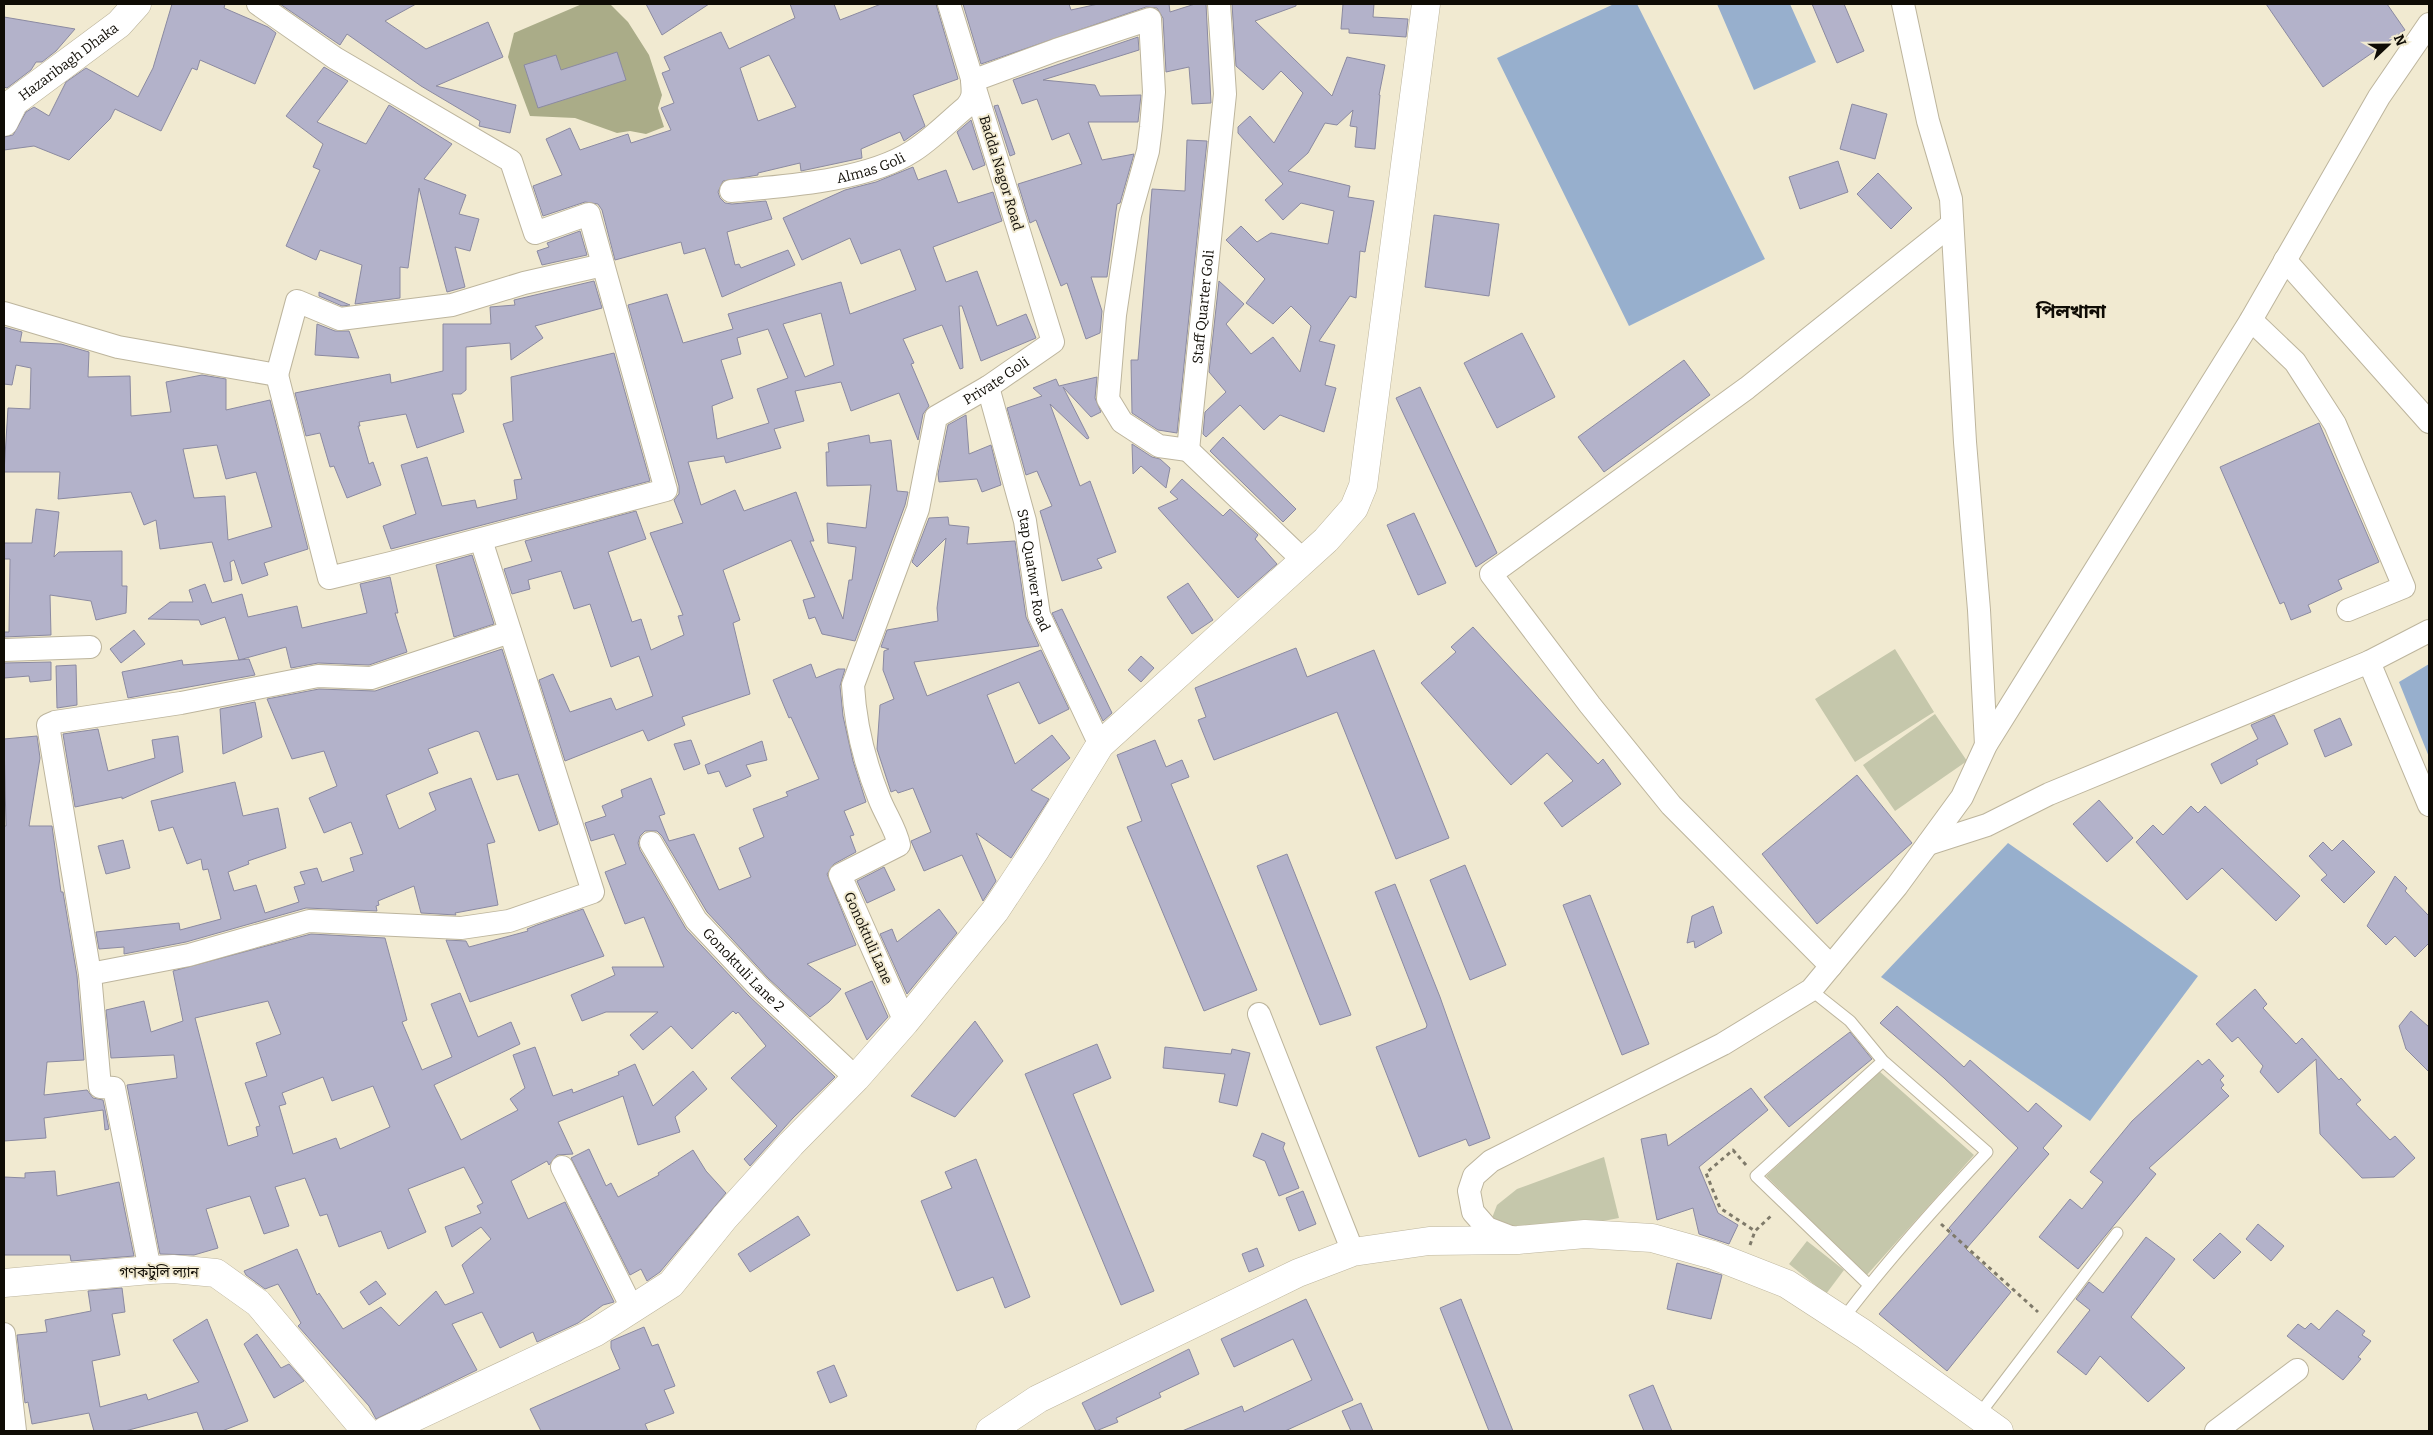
<svg xmlns="http://www.w3.org/2000/svg" width="2433" height="1435" font-family="Bitter,'Noto Sans Bengali',serif">
  <style>
    .green { fill: #c5c7ab }
    .forest { fill: #aaac88 }
    .water { fill: #97afcd }
    .building { fill: #b3b2ca; stroke: #8b8aa1; fill-rule: evenodd }
    .lines { fill: none; stroke-linecap: round; stroke-linejoin: round }
    .lane-casing { stroke: #bdb59d; stroke-width: 13 }
    .street-casing { stroke: #bdb59d; stroke-width: 24 }
    .secondary-casing { stroke: #bdb59d; stroke-width: 29 }
    .path { stroke: #7f7a6a; stroke-width: 3; stroke-dasharray: 4 4; stroke-linecap: butt }
    .lane { stroke: #fff; stroke-width: 11 }
    .street { stroke: #fff; stroke-width: 22 }
    .secondary { stroke: #fff; stroke-width: 28 }
    .labels { text-anchor: middle; dominant-baseline: central; stroke-width: 4; stroke-linejoin: round; paint-order: stroke }
    .street-label { font-size: 14px; fill: #0f0c05; stroke: #f1ead1 }
    .district-label { font-size: 19px; font-weight: bold; fill: #0f0c05; stroke: #f1ead1 }
  </style>
  <rect width="100%" height="100%" fill="#f1ead1"/>
  <!-- green -->
  <path class="green" d="M1895 649 1934 712 1855 762 1815 699Z
    M1935 714 1967 761 1895 811 1863 765Z
    M1879 1071 1974 1155 1866 1276 1766 1176Z
    M1604 1157 1619 1218 1582 1225 1511 1230 1492 1218 1497 1205 1517 1189Z
    M1807 1241 1844 1270 1826 1294 1789 1264Z"/>
  <!-- forest -->
  <path class="forest" d="M582 4H610L628 22 649 55 662 95 658 108 664 127 646 134 630 131 617 133 575 118 530 116 508 57 514 33Z"/>
  <!-- water -->
  <path class="water" d="M1614 4H1637L1765 259 1629 326 1497 58Z
    M1717 4H1790L1816 62 1754 90Z
    M2429 664V757L2399 682Z
    M2008 843 2198 976 2090 1121 1881 977Z"/>
  <!-- building -->
  <path class="building" d="M172 4H225L224 8 268 27 276 33 255 84 200 60 197 70 192 68 161 131 115 109 110 119 69 160 34 146 4 150V137L13 135 26 112 34 107 49 116 66 82 86 68 138 97 153 68Z
    M280 4H416L385 21 426 49 488 22 503 57 436 86 516 105 510 133 479 126 480 121 421 86 347 34 340 45Z
    M646 4H709L662 35Z
    M790 4H834L840 20 881 4H936L958 79 913 95 925 126 904 141 900 132 861 149 862 158 801 171 800 163 758 173V175L723 181 718 192 720 198 725 203 732 204 766 201 772 219 727 232 735 265 739 264 741 268 788 250 795 265 722 297 705 248 684 254 681 242 615 260 602 210 598 204 585 202 543 216 533 186 562 175 546 139 570 128 580 150 628 134 631 143 671 130 661 108 674 103 662 73 670 70 664 57 721 32 729 49 795 18ZM769 55 796 107 758 121 740 68Z
    M963 4H1069L1071 10 1098 4H1169L1170 12 1195 4H1206L1211 103 1192 104 1189 67 1166 72 1163 18 1157 8 1146 7 981 64Z
    M1232 4H1296V6L1255 21 1332 96 1347 57 1385 65 1379 95H1380L1375 149 1355 147 1357 127 1350 126 1353 110 1337 125 1325 123 1308 153 1288 171 1350 186 1348 197 1374 201 1365 252 1360 251 1356 298 1350 296 1319 341 1335 345 1325 385 1336 388 1324 432 1280 415 1264 430 1240 405 1206 437 1203 434 1205 412 1226 392 1209 372 1219 281 1244 304 1226 324 1251 354 1273 337 1300 372 1311 326 1291 306 1273 324 1246 303 1265 279 1226 240 1241 226 1257 242 1271 233 1328 244 1334 211 1301 203 1283 220 1265 200 1283 184 1238 133V127L1250 116 1274 143 1303 93 1281 71 1263 90 1236 66Z
    M1343 4H1374L1373 17 1408 19 1406 37 1349 33V29H1341Z
    M1812 4H1844L1864 51 1837 63Z
    M2266 4H2387L2405 30 2323 87Z
    M4 17 75 29 56 51 42 62H36L31 70 7 88 4 87Z
    M1138 37 1139 50 1043 80 1095 85 1100 96 1141 95 1138 122H1088L1102 160 1134 154 1120 203 1117 204 1107 277H1091L1102 311 1100 333 1086 339 1067 283 1061 286 1036 220 1030 223 1018 184 1082 164 1069 133 1052 140 1037 99 1022 104 1013 80Z
    M617 52 626 80 538 108 524 65 556 55 561 70Z
    M324 67 348 81 317 122 366 144 389 105 452 144 424 179 466 195 459 214 479 219 470 251 455 247 465 287 447 292 419 188 408 268 400 267V298L355 304 362 265 320 250 316 260 286 246 320 170 313 167 323 144 286 116Z
    M1852 104 1887 114 1875 159 1840 149Z
    M998 105 1015 154 1010 156 994 106Z
    M971 120 985 165 973 170 957 132Z
    M1187 140 1207 141 1177 433 1158 430 1132 413 1131 360H1138L1152 189 1185 191Z
    M1838 161 1848 192 1800 209 1789 177Z
    M913 167 918 180 946 170 958 203 993 192 1002 221 933 247 946 282 977 271 997 326 1026 314 1036 338 981 361 962 306H959L963 368 960 369 942 325 903 339 914 363 911 364 929 406 923 414 918 440 899 393 851 411 841 382 795 391 804 421 774 429 781 448 726 463 724 456 688 462 701 505 735 490 744 511 796 492 814 541H810L843 619 849 580H852L856 547 828 543 827 523 866 528 871 485 827 486 826 452H829L828 443 869 435 870 443 891 440 897 491 908 492 905 505 855 641 822 634 815 617 809 619 803 600 815 597 791 540 723 570 740 620 733 623 750 694 682 717 685 725 648 741 643 730 565 761 539 680 553 674 570 712 611 698 616 710 653 696 639 656 611 667 590 604 574 609 561 571 528 580 530 589 512 594 504 569 532 561 525 541 636 511 646 539 608 552 632 622 641 619 651 650 684 635 678 616 683 615 650 533 683 523 674 500 679 494V486L628 305 667 294 683 343 733 329 728 314 841 282 850 314 916 290 900 249 861 264 850 238 802 260 783 218 845 190 876 182ZM821 313 834 365 805 377 783 324ZM768 329 788 378 757 389 769 423 717 439 712 406 733 398 721 360 741 354 737 338Z
    M1878 173 1912 208 1891 229 1857 194Z
    M1434 215 1499 224 1489 296 1425 287Z
    M580 231 587 255 542 265 537 251 549 247 547 243Z
    M594 281 602 308 535 326 543 338 511 360 510 343 466 347V390L461 394H452L464 432 417 448 406 414 359 422 360 426H358L369 464 373 462 381 485 347 498 334 466 330 467 320 433 306 436 295 393 390 374 391 383 443 371V324H491L490 307 515 305 514 300Z
    M319 292 350 305 342 306 319 296Z
    M317 324 335 331H349L359 358 315 355Z
    M4 327 22 332 20 342 61 344 89 352 88 377 130 376 131 416 171 412 166 382 202 375 226 379V410L270 400 308 549 264 563 268 575 242 584 234 560 230 562 232 580 224 582 212 542 160 549 156 520 144 525 131 492 58 499 60 472H4L8 408 30 409 31 368 16 365 12 385 4 384ZM217 445 226 479 256 472 272 527 228 540 225 496 194 498 183 449Z
    M1522 333 1555 397 1497 428 1464 363Z
    M614 353 650 481 391 549 383 526 416 514 401 465 427 457 442 506 475 500 477 508 517 499 514 480 522 479 503 424 513 421 511 377Z
    M1684 360 1710 395 1604 472 1578 437Z
    M1097 377 1095 398 1101 412 1091 417 1063 387 1089 438 1087 439 1050 404 1080 486 1090 481 1116 552 1097 559 1102 568 1062 581 1040 511 1052 506 1037 471 1026 475 1007 408 1042 396 1033 388 1056 379 1059 386Z
    M1420 387 1497 553 1476 567 1396 398Z
    M966 415 969 454 991 445 1001 485 982 492 977 479 939 482 938 474 948 425Z
    M2319 423 2379 562 2338 580 2342 589 2308 605 2311 612 2291 620 2284 602 2280 604 2220 467Z
    M1223 437 1296 509 1283 522 1210 451Z
    M1132 444 1152 457 1160 459 1170 468 1166 488 1141 466 1133 474Z
    M1182 479 1223 516 1230 509 1258 535 1255 539 1277 564 1238 598 1158 508 1178 499 1170 492Z
    M36 509 59 512 54 557 59 552 122 551V586H127L126 613 96 620 91 601 50 595 51 635 4 637V632H9L10 559H4V543H32Z
    M1414 513 1446 583 1418 595 1387 525Z
    M948 517 949 525 969 527 967 544 1015 541 1026 617 1039 646 914 662 927 696 1041 650 1069 709 1039 724 1019 682 987 695 1015 764 1052 735 1070 758 1031 790 1049 799 1011 858 976 833 996 881 983 901 962 855 924 871 911 841 931 832 913 788 898 793 896 790 891 792 877 749 880 705 894 699 883 670 884 651 889 649 881 647 887 630 938 621 937 608 946 538 917 567 912 562 929 518Z
    M472 555 494 624 454 637 436 565Z
    M390 577 398 613H395L407 652 369 665 318 663 291 668 286 647 239 660 225 617 201 625 199 620 148 619 170 602H193L189 590 205 584 212 603 242 594 248 617 297 606 302 628 367 613 360 584Z
    M1188 583 1213 620 1192 634 1167 597Z
    M1062 609 1112 713 1103 721 1052 613Z
    M1473 627 1598 764 1603 759 1621 784 1562 827 1544 803 1573 781 1547 753 1511 785 1421 683 1456 652 1451 647Z
    M134 630 145 644 121 663 110 649Z
    M1296 648 1307 677 1374 650 1449 838 1396 859 1337 712 1214 760 1198 720 1206 717 1195 688Z
    M502 649 558 824 539 831 518 774 497 780 479 732 476 731 428 749 438 773 386 795 399 829 436 810 429 793 471 778 495 842 487 844 498 905 455 913 456 915 421 913 414 886 378 901 379 905 376 906 377 911 306 908 186 942 124 954V947L99 949 96 932 179 923 180 930 221 919 208 869 203 870 201 859 187 864 173 827 159 831 151 801 235 782 243 816 278 808 286 848 248 861 249 864 228 872 234 891 256 885 265 913 299 902 294 887 305 884 300 872 317 868 322 882 354 871 350 858 363 854 351 822 324 833 309 798 337 786 324 751 292 759 267 699 319 689 375 691Z
    M1141 656 1154 668 1141 682 1128 670Z
    M249 659 255 675 128 698 122 672 182 660 183 665Z
    M51 662V680L30 682 29 676 4 678V663Z
    M811 664 816 678 838 669H845L840 686 843 716 853 761 866 802 844 811 854 835 850 836 856 852 834 864 827 874 856 945 807 964 841 989 829 1002 810 1017 768 978 707 912 662 836 657 831H645L640 836 638 843 640 850 686 929 749 996 835 1077 793 1118 750 1166 744 1159 777 1126 731 1078 766 1046 738 1012 736 1014 733 1011 692 1049 671 1026 643 1050 630 1035 658 1012H606L582 1021 571 995 615 975 612 967H664L644 917 625 924 605 872 626 864 614 834 591 841 585 823 606 816 602 806 623 797 621 790 651 778 665 814 659 816 669 841 694 834 719 890 751 877 739 848 764 837 753 809 788 796 786 792 819 779 791 717 789 718 773 680Z
    M76 665 77 705 57 708 56 666Z
    M255 702 262 737 223 754 220 709Z
    M2274 715 2288 744 2256 760 2258 764 2221 784 2211 764 2258 739 2251 725Z
    M2340 718 2352 745 2325 757 2314 730Z
    M98 729 108 771 155 758 152 740 178 736 183 772 122 799V797L75 807 63 734Z
    M37 736 40 758 29 826H52L61 892H63L77 976 84 1060 47 1062 44 1095 87 1090 93 1098 103 1100 109 1129 105 1130 103 1110 44 1118 46 1138 4 1141V826H6L4 739Z
    M691 740 700 764 684 770 674 744Z
    M1155 740 1166 767 1182 760 1189 777 1171 784 1257 990 1204 1011 1127 827 1142 821 1117 755Z
    M762 741 767 760 746 765 751 776 726 787 719 771 708 774 705 765Z
    M1857 775 1912 843 1817 924 1762 854Z
    M2099 800 2133 838 2107 862 2073 824Z
    M2191 806 2198 813 2205 806 2300 896 2276 921 2222 868 2187 900 2136 842 2153 825 2163 835Z
    M123 840 130 868 106 874 98 846Z
    M2343 840 2375 872 2344 903 2321 880 2327 875 2309 856 2323 842 2332 851Z
    M1287 854 1351 1015 1320 1025 1257 866Z
    M1465 865 1506 965 1470 980 1430 880Z
    M884 867 895 890 867 903 857 881Z
    M2395 876 2407 888 2405 891 2429 916V943L2415 957 2395 936 2386 945 2367 926Z
    M1395 884 1440 997 1490 1138 1469 1146 1466 1139 1419 1157 1376 1047 1426 1028 1427 1025 1375 892Z
    M1590 895 1649 1044 1622 1055 1563 905Z
    M1713 906 1722 933 1695 948 1694 941 1687 943 1692 916Z
    M583 909 604 956 470 1002 446 940 466 941 469 947 528 931 527 929 537 925Z
    M939 909 957 933 907 994 880 934 892 929 897 942Z
    M311 934 385 938 407 1020 402 1022 422 1070 452 1057 431 1004 460 993 478 1037 511 1022 520 1044 434 1085 461 1140 518 1110 510 1099 525 1088 513 1055 535 1047 553 1096 572 1089 573 1093 619 1075 618 1072 635 1064 653 1106 693 1071 707 1089 675 1117 680 1132 638 1145 623 1096 558 1122 573 1154 557 1155 549 1165 547 1161 511 1181 528 1219 565 1202 614 1302 603 1305 578 1323 537 1342 533 1332 500 1348 482 1312 452 1324 477 1370 376 1419 369 1406 298 1326 301 1323 278 1284 265 1289 246 1275 244 1271 297 1249 317 1295 319 1293 343 1329 381 1307 399 1326 436 1291 445 1305 474 1293 462 1265 491 1239 481 1227 452 1247 445 1227 481 1213 477 1206 483 1203 464 1167 408 1189 426 1232 388 1249 381 1231 339 1247 327 1214 320 1216 305 1178 275 1187 289 1226 264 1234 250 1196 206 1209 218 1248 194 1255 160 1254 127 1085 177 1078 174 1055 111 1058 106 1010 144 1001 151 1032 183 1021 173 971ZM268 1001 281 1034 256 1043 267 1076 245 1083 260 1126 256 1127 258 1136 228 1146 195 1018ZM323 1077 332 1101 373 1086 390 1127 340 1149 336 1138 293 1154 279 1106 286 1104 282 1093Z
    M872 981 888 1017 867 1040 845 993Z
    M2255 989 2267 1004 2263 1008 2296 1044 2302 1038 2339 1080 2341 1078 2361 1100 2356 1104 2390 1140 2395 1136 2415 1158 2394 1177 2362 1178 2320 1134 2316 1059 2278 1093 2260 1072 2263 1066 2238 1037 2232 1042 2216 1024Z
    M1897 1006 1964 1067 1970 1060 2028 1112 2036 1103 2062 1126 2043 1148 2049 1154 1966 1249 2011 1292 1947 1371 1879 1314 1952 1231 1949 1228 2018 1148 1944 1078 1880 1023Z
    M2411 1011 2429 1027V1072L2406 1049 2399 1026Z
    M975 1021 1003 1061 955 1117 911 1096Z
    M1850 1032 1872 1059 1789 1127 1764 1097Z
    M1097 1044 1111 1078 1073 1094 1154 1291 1121 1305 1025 1074Z
    M1165 1047 1231 1054 1232 1049 1250 1053 1237 1106 1219 1102 1225 1074 1163 1068Z
    M2209 1059 2224 1076 2220 1080 2224 1085 2221 1088 2229 1096 2149 1168 2156 1174 2078 1269 2039 1237 2070 1199 2082 1209 2103 1182 2090 1172 2132 1121 2198 1060 2202 1065Z
    M1751 1088 1768 1110 1699 1167 1718 1213 1738 1225 1729 1244 1699 1234 1693 1208 1657 1220 1641 1139 1666 1134 1668 1146Z
    M1262 1133 1285 1143 1283 1148 1299 1188 1279 1196 1265 1161 1253 1156Z
    M589 1149 606 1186 611 1183 618 1197 659 1175 658 1173 693 1150 706 1171 726 1193 660 1272 647 1281 641 1269 630 1275 571 1158Z
    M976 1159 1030 1297 1005 1308 993 1277 957 1291 921 1201 952 1188 945 1172Z
    M55 1171 57 1196 119 1182 134 1256 71 1261 70 1255H4V1177L25 1178V1173Z
    M1303 1191 1316 1224 1299 1231 1286 1198Z
    M798 1216 810 1235 750 1272 738 1254Z
    M2258 1224 2284 1246 2271 1261 2246 1239Z
    M2220 1233 2241 1252 2214 1279 2193 1260Z
    M2146 1237 2175 1259 2131 1317 2185 1368 2148 1402 2100 1356 2086 1375 2057 1352 2090 1310 2076 1299 2089 1282 2103 1293Z
    M1257 1248 1264 1266 1249 1272 1242 1254Z
    M1677 1263 1722 1275 1711 1319 1667 1309Z
    M376 1281 386 1294 369 1305 360 1292Z
    M122 1288 125 1312 112 1314 120 1355 92 1361 100 1407 146 1394 148 1400 199 1382 173 1340 207 1319 248 1421 222 1431H204L197 1412 125 1431H94L89 1413 32 1424 28 1402 25 1403 17 1335 47 1332 45 1320 91 1311 88 1291Z
    M1306 1299 1353 1400 1285 1431H1182L1242 1406 1244 1412 1312 1380 1293 1339 1234 1367 1221 1339Z
    M1461 1299 1513 1431H1489L1440 1308Z
    M2337 1310 2365 1331 2362 1335 2371 1341 2358 1357 2361 1359 2343 1380 2287 1336 2298 1324 2305 1329 2311 1323 2319 1330Z
    M644 1327 652 1346 658 1344 675 1386 664 1390 674 1413 645 1424 648 1431H541L530 1409 620 1369 611 1348V1341Z
    M257 1334 281 1368 289 1364 304 1381 274 1398 244 1344Z
    M1189 1349 1199 1374 1159 1393 1161 1397 1116 1418 1118 1422 1096 1431 1082 1403Z
    M834 1365 847 1396 830 1403 817 1372Z
    M1653 1385 1672 1431H1644L1629 1395Z
    M1361 1403 1373 1431H1351L1342 1411Z"/>
  <g class="lines">
    <defs>
      <path id="lane" d="M1811 990 1850 1021 1883 1061 1987 1152C1936 1206 1887 1261 1842 1320
        M1869 1285 1756 1176 1883 1061
        M1978 1416 2117 1233"/>
      <g id="street">
        <path d="M258 4 335 58 511 161 535 233 589 214 666 490 391 563 329 578 277 375"/>
        <path d="M1903 4 1928 121 1951 199 1965 442 1979 610 1986 745"/>
        <path id="s1" d="M731 191C785 186 867 181 913 151 932 139 949 121 966 107 974 98 973 92 972 81L1056 50 1150 19 1154 92 1151 127 1148 151 1130 215 1115 315 1108 399 1122 422 1159 446 1188 450"/>
        <path d="M2285 260 2429 422"/>
        <path d="M4 313 118 347 277 375 297 301 340 319 452 305 524 283 603 265"/>
        <path d="M2251 320 2295 362 2335 424 2404 587 2348 610"/>
        <path id="s2" d="M988 387 1025 521 1039 615 1100 745"/>
        <path id="s3" d="M1188 450 1225 94 1219 4"/>
        <path d="M1188 450 1304 561"/>
        <path d="M4 650 90 647"/>
        <path d="M2369 662 2429 805"/>
        <path id="s4" d="M651 843 696 920 759 987 856 1078"/>
        <path d="M1928 844 1987 825 2049 794 2369 662 2429 631"/>
        <path d="M1831 966 1671 805 1590 705 1491 574 1747 388 1952 224"/>
        <path d="M90 974 189 955 309 921 461 928 509 921 593 892 481 540"/>
        <path d="M1259 1014 1353 1252"/>
        <path id="s5" d="M905 1022 840 875 899 845C896 829 885 814 879 798 865 763 855 723 853 685L918 509 936 417 988 387 1053 342 949 4"/>
        <path d="M562 1167 633 1310"/>
        <path d="M1513 1238 1487 1228 1473 1212 1469 1191 1474 1176 1491 1161 1723 1044 1811 990 1897 886 1962 797 1986 745 2251 320 2379 97 2429 24"/>
        <path d="M150 1270 114 1088 100 1087 90 974 48 725 55 722 181 703 318 676 371 678 510 632"/>
        <path d="M4 1334 15 1431"/>
        <path d="M2216 1431 2297 1370"/>
      </g>
      <g id="secondary">
        <path id="s6" d="M4 122 14 102 119 24 137 4"/>
        <path d="M4 1283 150 1270 173 1269 216 1273 258 1303 366 1431"/>
        <path d="M385 1431 596 1332 671 1284 725 1217 791 1144 856 1078 905 1022 995 911 1036 849 1100 745 1326 540 1354 508 1363 486 1426 4"/>
        <path d="M990 1431 1038 1399 1298 1273 1353 1252 1429 1241 1518 1240 1585 1234 1652 1238 1713 1255 1787 1284 1864 1334 1999 1431"/>
      </g>
    </defs>
    <!-- lane casing -->
    <use href="#lane" class="lane-casing"/>
    <!-- street casing -->
    <use href="#street" class="street-casing"/>
    <!-- secondary casing -->
    <use href="#secondary" class="secondary-casing"/>
    <!-- path -->
    <path class="path" d="M1746 1165 1733 1150 1706 1173 1720 1208 1755 1231
      M1941 1224 2038 1312
      M1750 1245 1755 1231 1773 1214"/>
    <!-- lane -->
    <use href="#lane" class="lane"/>
    <!-- street -->
    <use href="#street" class="street"/>
    <!-- secondary -->
    <use href="#secondary" class="secondary"/>
  </g>
  <g class="labels">
    <!-- street labels -->
    <g class="street-label">
      <text stroke="none"><textPath href="#s6" startOffset="90">Hazaribagh Dhaka</textPath></text>
      <text stroke="none"><textPath href="#s1" startOffset="142">Almas Goli</textPath></text>
      <text transform="translate(1001 173) rotate(73)">Badda Nagor Road</text>
      <text stroke="none"><textPath href="#s3" startOffset="144">Staff Quarter Goli</textPath></text>
      <text stroke="none"><textPath href="#s5" startOffset="746">Private Goli</textPath></text>
      <text stroke="none"><textPath href="#s2" startOffset="189">Stap Quatwer Road</textPath></text>
      <text transform="translate(868 938) rotate(66)">Gonoktuli Lane</text>
      <text stroke="none"><textPath href="#s4" startOffset="158">Gonoktuli Lane 2</textPath></text>
      <text x="159" y="1272">গণকটুলি ল্যান</text>
    </g>
    <!-- district labels -->
    <g class="district-label">
      <text x="2071" y="311">পিলখানা</text>
    </g>
  </g>
  <!-- border -->
  <rect width="2433" height="1435" fill="none" stroke="#0f0c05" stroke-width="10"/>
  <!-- north arrow -->
  <g transform="translate(2388 45) rotate(68)" stroke="#f1ead1" stroke-width="4" paint-order="stroke">
  <path d="M0-4L9 19L0 12L-9 19Z" fill="#0f0c05"/>
  <text y="-8" font-size="14" font-weight="bold" text-anchor="middle" fill="#0f0c05">N</text>
  </g>
</svg>
